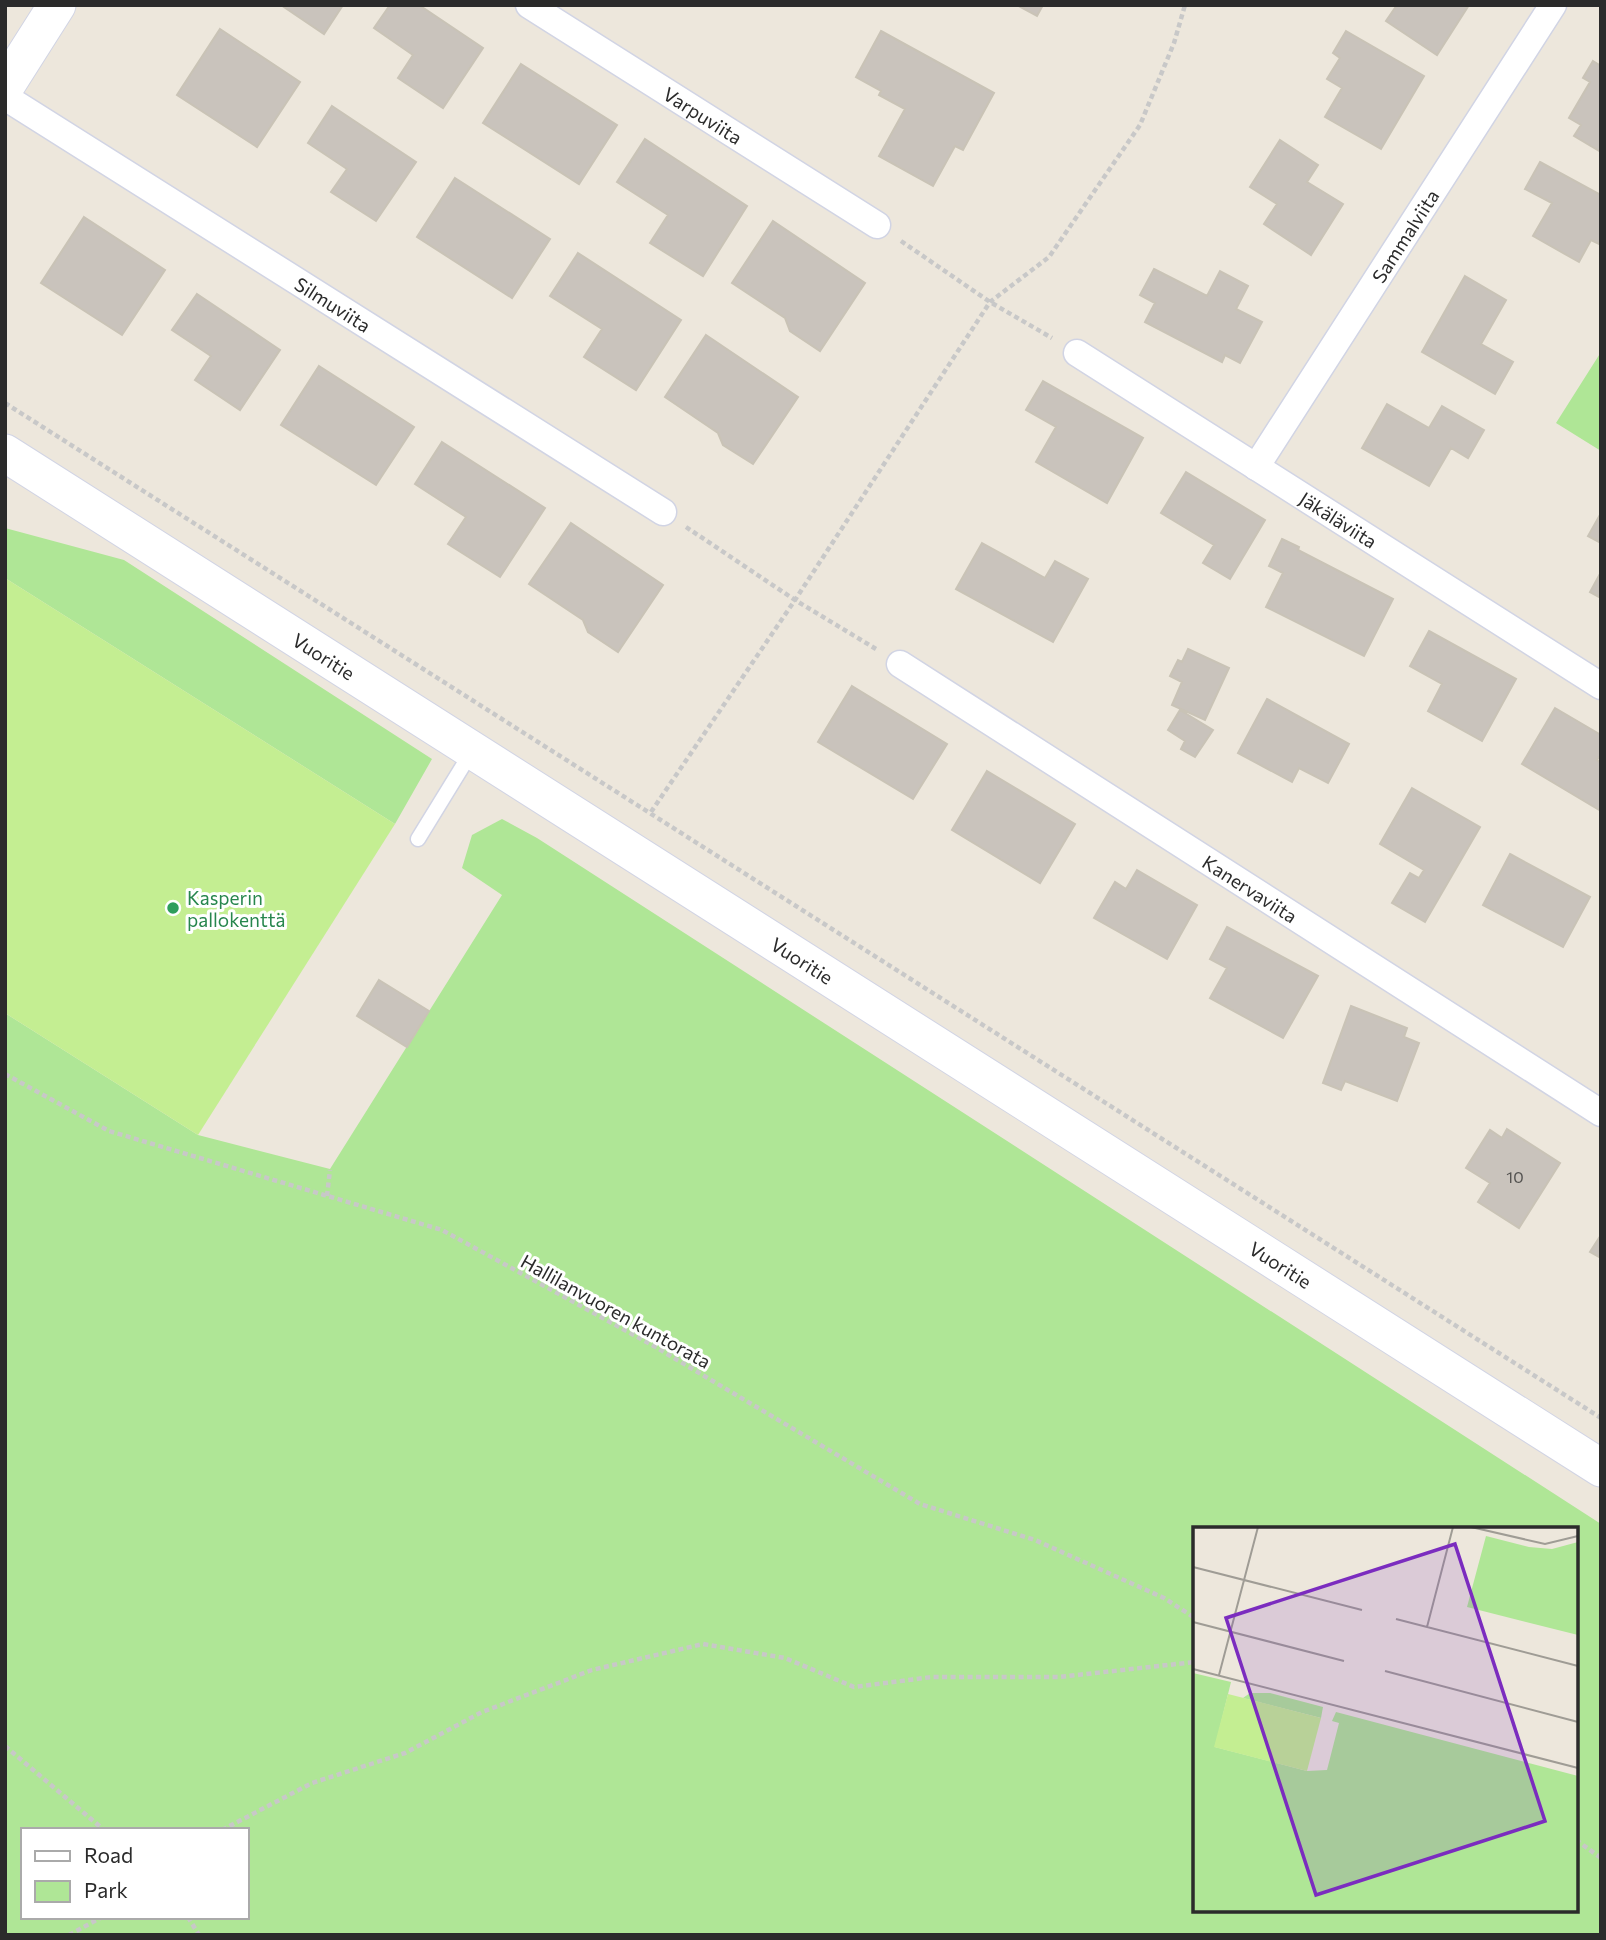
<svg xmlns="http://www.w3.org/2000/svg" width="1606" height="1940" font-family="Commissioner,sans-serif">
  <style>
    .green { fill: #afe696; fill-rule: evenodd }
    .pitch { fill: #c4ee92 }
    .building { fill: #c9c3bc; stroke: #c9c3b6; stroke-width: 2 }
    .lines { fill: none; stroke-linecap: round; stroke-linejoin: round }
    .lane-casing { stroke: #d1d4e4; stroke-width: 17 }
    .street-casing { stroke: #d1d4e4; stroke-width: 29 }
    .secondary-casing { stroke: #d1d4e4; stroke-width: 39 }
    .path { stroke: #c8c8c8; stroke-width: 4.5; stroke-dasharray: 5 3.5; stroke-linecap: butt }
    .lane { stroke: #fff; stroke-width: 14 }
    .street { stroke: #fff; stroke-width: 26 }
    .secondary { stroke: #fff; stroke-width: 37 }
    .leisure-dot { fill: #2e9e5b; stroke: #fff; stroke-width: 2.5 }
    .labels { text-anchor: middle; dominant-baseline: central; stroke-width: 6; stroke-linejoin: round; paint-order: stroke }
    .number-label { font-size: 16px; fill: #52514f }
    .street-label { font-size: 19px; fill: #2b2b2b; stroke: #fff }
    .leisure-label { font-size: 19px; fill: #27864d; stroke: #fff; text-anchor: start }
    .inset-road { fill: none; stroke: #9f9c95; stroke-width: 2 }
    .view { fill: #7b2cbf; fill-opacity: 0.15; stroke: #7b2cbf; stroke-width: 3.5 }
    .inset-edge { fill: none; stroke: #2b2b2b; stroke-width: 3.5 }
  </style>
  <rect width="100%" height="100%" fill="#ede7dc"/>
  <!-- green -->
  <path class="green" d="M1601 352V451L1556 423Z
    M5 528 124 560 432 759 395 824 5 578Z
    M502 819 537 838 1601 1524V1935H5V1013L198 1135 330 1169 502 895 462 868 472 835ZM1195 1529H1576V1910H1195ZM23 1830H247V1917H23Z"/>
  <!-- pitch -->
  <path class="pitch" d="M5 578 395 824 198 1135 5 1013Z"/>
  <!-- building -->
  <path class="building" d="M281 5H343L324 34Z
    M390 5H419L483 48 443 108 398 78 413 55 374 28Z
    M1017 5H1043L1037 16Z
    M1397 5H1469L1437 55 1386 21Z
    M220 29 300 82 257 147 177 95Z
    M881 31 994 93 963 150 955 146 933 186 879 156 905 109 879 95 881 91 856 77Z
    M1346 31 1424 76 1381 149 1325 117 1342 88 1327 79 1340 58 1333 53Z
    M1593 61 1601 66V152L1574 136 1581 125 1569 118 1590 82 1583 78Z
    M521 64 617 125 579 184 483 123Z
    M332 106 416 162 376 221 331 192 347 169 308 143Z
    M645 139 747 206 703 276 650 243 668 215 617 182Z
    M1280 140 1318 165 1307 182 1343 204 1311 255 1264 224 1277 204 1250 187Z
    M1540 162 1601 195V245L1591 240 1579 262 1533 236 1552 203 1525 189Z
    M455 178 550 239 512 298 417 237Z
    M84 217 165 270 122 335 41 283Z
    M773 221 865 283 820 351 790 331 785 318 732 283Z
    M578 253 681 320 636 390 584 357 602 329 550 296Z
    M1154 269 1207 296 1220 271 1248 286 1236 309 1262 322 1240 363 1225 355 1222 362 1145 322 1155 303 1140 295Z
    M1465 276 1506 300 1481 344 1513 362 1495 394 1422 352Z
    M197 294 280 350 240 410 195 380 211 356 172 330Z
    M706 335 798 397 753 464 723 445 718 433 665 397Z
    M319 366 414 427 376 485 281 425Z
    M1043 381 1143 438 1107 503 1036 462 1056 427 1026 410Z
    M1387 404 1429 428 1442 406 1484 430 1468 458 1451 448 1429 486 1362 448Z
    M442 442 545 508 500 577 448 544 466 517 415 484Z
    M1186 472 1265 520 1230 579 1203 563 1214 545 1161 513Z
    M1601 513V543L1588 536Z
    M571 523 663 585 618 652 588 632 583 620 529 584Z
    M1282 539 1299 547 1298 550 1393 599 1364 656 1266 607 1283 573 1269 566Z
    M982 543 1045 578 1055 561 1088 579 1053 642 956 589Z
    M1601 572V598L1590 592Z
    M1429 631 1516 679 1482 741 1428 711 1442 684 1410 666Z
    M1188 649 1229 668 1205 720 1172 705 1182 682 1170 676 1178 660 1182 662Z
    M852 686 947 744 913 799 818 742Z
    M1267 699 1349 744 1328 783 1299 768 1292 782 1238 753Z
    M1555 708 1601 735V754L1597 760 1601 763V811L1522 764Z
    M1180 710 1213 730 1195 757 1181 749 1185 741 1168 730Z
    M987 771 1075 824 1040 883 952 830Z
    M1412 788 1480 827 1425 922 1392 903 1410 873 1419 878 1424 870 1380 844Z
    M1510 854 1590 897 1563 947 1483 905Z
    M1137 870 1197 905 1167 959 1094 918 1115 882 1126 889Z
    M1227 927 1318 976 1283 1038 1210 998 1227 968 1210 959Z
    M379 980 429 1011 407 1047 357 1016Z
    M1351 1006 1407 1028 1404 1037 1419 1043 1397 1101 1345 1081 1341 1090 1323 1083Z
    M1507 1129 1560 1163 1519 1228 1478 1202 1490 1183 1466 1168 1490 1130 1502 1138Z
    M1601 1235V1258L1590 1252Z"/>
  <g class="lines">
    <defs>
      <path id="lane" d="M418 839 472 751"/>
      <g id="street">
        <path id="s1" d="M529 5 877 225"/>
        <path id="s2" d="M5 97 663 512"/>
        <path id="s3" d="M1077 353 1601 686"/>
        <path id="s4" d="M1256 467 1553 5"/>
        <path id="s5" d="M900 664 1601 1113"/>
      </g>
      <g id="secondary">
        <path d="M5 87 57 5"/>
        <path id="s6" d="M5 453 1601 1468"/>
      </g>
    </defs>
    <!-- lane casing -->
    <use href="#lane" class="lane-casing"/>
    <!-- street casing -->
    <use href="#street" class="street-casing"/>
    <!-- secondary casing -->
    <use href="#secondary" class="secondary-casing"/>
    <!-- path -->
    <path class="path" d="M901 241 990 302 1052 338
      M5 403 1601 1418
      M686 527 795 600 876 649
      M651 812 795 600 990 302 1049 257 1140 125 1174 43 1185 5
      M5 1074 109 1131 442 1230 652 1345 920 1504 1035 1540 1164 1598 1195 1618
      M327 1196 330 1170
      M5 1746 104 1830
      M222 1830 312 1783 405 1753 482 1712 592 1670 703 1644 785 1658 854 1687 932 1677H1059L1195 1662
      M1576 1840 1601 1858
      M188 1917 199 1935
      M69 1935 102 1917"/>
    <!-- lane -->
    <use href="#lane" class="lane"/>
    <!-- street -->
    <use href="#street" class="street"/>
    <!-- secondary -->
    <use href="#secondary" class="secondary"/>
  </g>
  <!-- markers -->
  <circle class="leisure-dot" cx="173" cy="908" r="7"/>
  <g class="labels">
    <!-- number labels -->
    <g class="number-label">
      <text x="1515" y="1176">10</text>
    </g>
    <!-- street labels -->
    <g class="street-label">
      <text stroke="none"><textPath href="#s1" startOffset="206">Varpuviita</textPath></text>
      <text stroke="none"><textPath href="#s4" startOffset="275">Sammalviita</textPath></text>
      <text stroke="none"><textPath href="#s2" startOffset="388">Silmuviita</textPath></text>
      <text stroke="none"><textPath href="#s3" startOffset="310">Jäkäläviita</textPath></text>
      <text stroke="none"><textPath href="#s6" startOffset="378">Vuoritie</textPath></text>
      <text stroke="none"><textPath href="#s5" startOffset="416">Kanervaviita</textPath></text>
      <text stroke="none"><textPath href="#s6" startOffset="945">Vuoritie</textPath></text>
      <text stroke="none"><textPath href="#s6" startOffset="1512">Vuoritie</textPath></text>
      <text transform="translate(616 1311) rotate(29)">Hallilanvuoren kuntorata</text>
    </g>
    <!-- leisure labels -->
    <g class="leisure-label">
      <text x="187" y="897">Kasperin<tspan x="187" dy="22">pallokenttä</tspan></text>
    </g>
  </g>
  <!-- overview -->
  <g transform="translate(1193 1527)">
    <rect width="385" height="385" fill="#ede7dc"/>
    <path d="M293 9 336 20 359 22 385 15V108L274 80ZM0 146 38 155 22 220 114 244 134 243 146 196 139 194 143 185 385 249V385H0ZM57 166H77L130 180 128 191 50 171Z" fill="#afe696"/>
    <path d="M35 167 128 191 114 244 21 220Z" fill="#c4ee92"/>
    <path class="inset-road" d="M278 0 352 17 385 9M0 40 169 83M203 92 385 139M0 95 151 134M234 100 260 0M0 142 385 241M192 144 385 195M26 148 65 0"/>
    <path class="view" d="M262 17 352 294 123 368 33 91Z"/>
    <rect width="385" height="385" class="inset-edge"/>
  </g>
  <!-- border -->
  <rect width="1606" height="1940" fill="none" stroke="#2b2b2b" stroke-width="14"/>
  <!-- legend -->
  <rect x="21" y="1828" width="228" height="91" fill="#ffffff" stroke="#aaaaaa" stroke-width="2"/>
  <rect x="35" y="1851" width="35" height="10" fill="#ffffff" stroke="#aaaaaa" stroke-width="2"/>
  <text x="84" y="1863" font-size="21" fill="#2b2b2b">Road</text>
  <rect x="35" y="1881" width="35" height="21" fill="#afe696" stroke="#aaaaaa" stroke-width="2"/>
  <text x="84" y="1898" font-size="21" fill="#2b2b2b">Park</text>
</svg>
